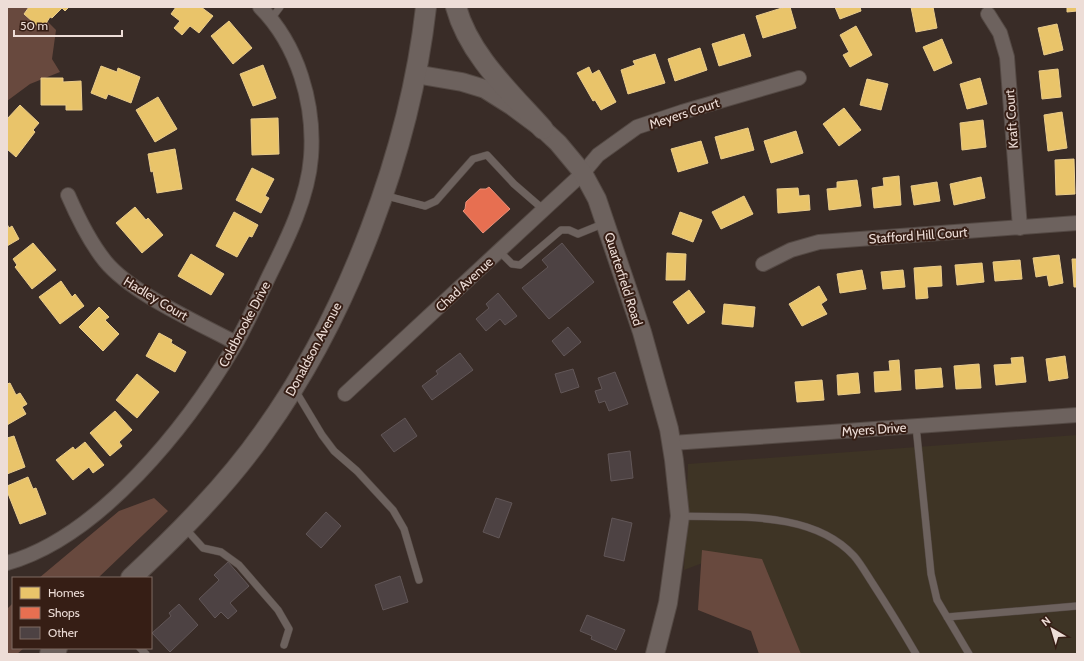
<svg xmlns="http://www.w3.org/2000/svg" width="1084" height="661" font-family="Cabin,sans-serif">
  <style>
    .education { fill: #3e3425 }
    .forest { fill: #68493e }
    .homes { fill: #e9c46a; stroke: #eacc8b }
    .shops { fill: #e76f51; stroke: #e99079 }
    .building { fill: #4d4243; stroke: #615657 }
    .lines { fill: none; stroke-linecap: round; stroke-linejoin: round }
    .service-casing { stroke: #544944; stroke-width: 8 }
    .minor-casing { stroke: #544944; stroke-width: 16 }
    .tertiary-casing { stroke: #544944; stroke-width: 20 }
    .secondary-casing { stroke: #544944; stroke-width: 22 }
    .service { stroke: #6d625e; stroke-width: 7 }
    .minor { stroke: #6d625e; stroke-width: 14 }
    .tertiary { stroke: #6d625e; stroke-width: 18 }
    .secondary { stroke: #6d625e; stroke-width: 20 }
    .labels { text-anchor: middle; dominant-baseline: central; stroke-width: 4; stroke-linejoin: round; paint-order: stroke }
    .street-label { font-size: 13px; fill: #edddd7; stroke: #361e15 }
  </style>
  <rect width="100%" height="100%" fill="#392c27"/>
  <!-- education -->
  <path class="education" d="M1077 435V654H761L724 555 684 570 688 464Z"/>
  <!-- forest -->
  <path class="forest" d="M7 7H33L56 30 52 59 60 72 30 84 7 101Z
    M154 498 168 511 98 578H39L119 511Z
    M702 550 762 559 801 654H759L751 631 698 610Z
    M13 603V648H24L17 654H7V609Z"/>
  <!-- homes -->
  <path class="homes" d="M29 7H67L68 8 65 11 62 8 52 18 50 17 42 30 24 14Z
    M176 7H201L213 16 199 33 190 26 182 35 174 28 180 21 171 14Z
    M785 7H790L796 28 763 38 756 16Z
    M835 7H860L861 11 840 19Z
    M911 7H933L937 28 916 32Z
    M1067 7H1077V11L1067 12Z
    M229 21 252 48 233 64 211 36Z
    M1057 24 1063 50 1044 55 1038 28Z
    M856 26 872 55 850 67 843 55 849 52 840 35Z
    M744 34 751 56 719 66 712 44Z
    M942 39 952 63 934 71 923 47Z
    M700 48 707 70 675 81 668 59Z
    M655 54 665 83 628 94 621 70 635 65 633 61Z
    M263 65 276 98 253 106 240 74Z
    M101 66 117 72 118 68 140 77 131 103 108 94 106 99 91 93Z
    M589 67 592 74 599 70 616 102 601 110 595 100 593 101 577 73Z
    M1058 69 1061 97 1042 99 1039 71Z
    M41 78H63V82L81 81 82 110H66V105H41Z
    M980 78 987 104 967 109 960 84Z
    M867 79 888 84 881 110 860 105Z
    M158 97 177 129 155 142 136 110Z
    M20 105 39 123 33 130 35 132 16 157 7 149V119Z
    M844 108 861 130 839 146 823 124Z
    M1062 112 1067 148 1048 151 1044 115Z
    M278 118 279 154 252 155 251 119Z
    M983 120 986 147 962 150 960 123Z
    M748 128 754 150 721 159 715 137Z
    M796 131 803 153 771 163 764 141Z
    M701 141 708 163 678 172 671 149Z
    M175 149 182 189 157 193 153 171 151 172 148 154Z
    M1074 159 1075 194 1056 195 1055 160Z
    M252 168 274 179 265 196 269 198 261 213 236 200Z
    M899 176 901 205 874 208 872 188 884 186 883 178Z
    M981 177 985 198 954 205 950 184Z
    M857 180 861 206 829 210 827 189 837 188V182Z
    M937 182 940 201 914 205 911 186Z
    M798 188 799 196 809 195 810 210 778 213 777 189Z
    M744 196 753 214 721 229 712 212Z
    M135 207 146 220 148 218 163 235 142 253 116 223Z
    M234 212 258 225 252 237 249 236 237 257 216 246Z
    M680 212 702 220 693 242 672 234Z
    M7 224 9 228 12 226 19 239 7 246Z
    M33 243 56 270 32 289 15 267 17 265 13 259Z
    M667 253 686 254 685 280H666Z
    M191 254 224 274 211 295 178 276Z
    M1059 255 1063 283 1049 286 1047 275 1036 277 1033 258Z
    M1072 259H1077V287H1074Z
    M1020 260 1022 279 995 281 993 262Z
    M982 263 984 282 957 285 955 265Z
    M941 266 942 286 927 287 928 298 916 299 914 268Z
    M862 270 866 289 840 293 837 274Z
    M903 270 905 287 883 289 881 272Z
    M61 281 72 297 75 294 84 306 60 324 39 297Z
    M819 286 827 300 821 304 827 314 802 326 789 304Z
    M689 290 705 312 688 324 673 302Z
    M724 304 755 307 753 327 722 324Z
    M99 307 109 317 105 320 119 334 103 351 79 327Z
    M159 333 172 340 171 343 186 352 175 372 146 356Z
    M1065 356 1068 378 1049 381 1046 359Z
    M1023 357 1026 382 996 385 994 365 1012 364 1011 358Z
    M899 360 901 390 875 392 874 372 890 371 889 361Z
    M979 364 981 388 956 389 954 366Z
    M941 368 943 387 916 389 915 370Z
    M858 373 860 393 838 395 837 375Z
    M137 374 159 392 137 418 116 400Z
    M822 380 824 400 797 402 795 382Z
    M10 383 16 395 20 393 27 404 22 407 26 414 7 425V384Z
    M115 411 132 430 119 442 122 446 110 456 90 433Z
    M14 436 25 467 7 474V438Z
    M85 442 104 465 93 473 89 467 73 480 56 460 73 447 75 450Z
    M28 477 33 489 36 488 46 514 20 524 7 491V486Z"/>
  <!-- shops -->
  <path class="shops" d="M489 187 510 209 483 233 463 211 465 209 466 202 480 189H486Z"/>
  <!-- building -->
  <path class="building" d="M562 243 594 282 549 319 522 288 548 267 542 260Z
    M498 293 517 316 505 325 500 319 486 331 476 319 489 308 486 304Z
    M568 327 581 342 564 356 552 341Z
    M460 353 473 370 432 400 422 386 438 374 436 371Z
    M573 369 579 387 561 393 555 374Z
    M615 372 628 404 609 411 605 401 599 403 595 391 602 389 598 378Z
    M405 418 417 436 394 452 381 435Z
    M630 451 633 478 611 481 608 454Z
    M496 498 512 503 499 538 483 532Z
    M326 512 341 526 321 548 306 534Z
    M612 518 632 523 624 561 604 556Z
    M228 562 249 586 230 603 237 611 228 619 221 612 215 618 199 599 219 580 214 575Z
    M400 576 408 602 383 610 375 585Z
    M179 604 198 625 170 652 152 633 171 616 169 613Z
    M587 615 625 630 616 650 591 639 592 636 580 631Z"/>
  <g class="lines">
    <defs>
      <path id="service" d="M271 19 280 7
        M383 195 425 206 436 201 473 159 487 155 514 184 544 210
        M499 251 512 264 520 265 561 230H569L578 234 605 223
        M295 390 322 435 334 451 357 471 393 510 404 529 419 580
        M916 426 931 574 937 600 969 654
        M680 516C736 518 812 510 854 556 861 564 867 575 873 584 888 607 902 630 916 654
        M185 528 203 548 221 552 239 565 278 610 289 629 284 645
        M947 617 1077 606
        M140 648 146 654"/>
      <path id="minor" d="M988 14 1000 33 1007 57 1020 228
        M68 195C78 218 89 241 105 261 132 294 197 322 236 343
        M763 264 791 250 819 242 1077 223
        M345 394 583 173 598 155 637 127 682 112 799 78
        M672 443 1077 415
        M7 563C100 537 188 425 235 345 248 322 259 297 270 274 288 238 308 197 311 157 315 104 298 45 260 7"/>
      <path id="tertiary" d="M415 74 462 82 485 89 512 106 543 129 558 143 583 173 597 199 642 332 669 429 674 460 680 516 668 603 655 654"/>
      <path id="secondary" d="M456 7C469 55 511 93 543 129
        M131 578C179 533 226 486 264 432 348 315 410 150 426 7
        M50 654 57 648"/>
    </defs>
    <!-- service casing -->
    <use href="#service" class="service-casing"/>
    <!-- minor casing -->
    <use href="#minor" class="minor-casing"/>
    <!-- tertiary casing -->
    <use href="#tertiary" class="tertiary-casing"/>
    <!-- secondary casing -->
    <use href="#secondary" class="secondary-casing"/>
    <!-- service -->
    <use href="#service" class="service"/>
    <!-- minor -->
    <use href="#minor" class="minor"/>
    <!-- tertiary -->
    <use href="#tertiary" class="tertiary"/>
    <!-- secondary -->
    <use href="#secondary" class="secondary"/>
  </g>
  <g class="labels">
    <!-- street labels -->
    <g class="street-label">
      <text transform="translate(684 113) rotate(-18)">Meyers Court</text>
      <text transform="translate(1011 119) rotate(-94)">Kraft Court</text>
      <text transform="translate(918 235) rotate(-4)">Stafford Hill Court</text>
      <text transform="translate(624 279) rotate(72)">Quarterfield Road</text>
      <text transform="translate(464 284) rotate(-43)">Chad Avenue</text>
      <text transform="translate(156 298) rotate(31)">Hadley Court</text>
      <text transform="translate(244 324) rotate(-62)">Coldbrooke Drive</text>
      <text transform="translate(313 349) rotate(-62)">Donaldson Avenue</text>
      <text transform="translate(874 429) rotate(-4)">Myers Drive</text>
    </g>
  </g>
  <!-- border -->
  <rect width="1084" height="661" fill="none" stroke="#edddd7" stroke-width="16"/>
  <!-- legend -->
  <rect x="12" y="577" width="140" height="72" fill="#361e15" stroke="#7f6a63"/>
  <rect x="20" y="587" width="20" height="12" fill="#e9c46a" stroke="#7f6a63"/>
  <text x="48" y="597" font-size="12" fill="#edddd7">Homes</text>
  <rect x="20" y="607" width="20" height="12" fill="#e76f51" stroke="#7f6a63"/>
  <text x="48" y="617" font-size="12" fill="#edddd7">Shops</text>
  <rect x="20" y="627" width="20" height="12" fill="#4d4243" stroke="#7f6a63"/>
  <text x="48" y="637" font-size="12" fill="#edddd7">Other</text>
  <!-- north arrow -->
  <g transform="translate(1052 629) rotate(322)" stroke="#361e15" stroke-width="3" paint-order="stroke">
  <path d="M0-3L7 15L0 10L-7 15Z" fill="#edddd7"/>
  <text y="-6" font-size="11" font-weight="bold" text-anchor="middle" fill="#edddd7">N</text>
  </g>
  <!-- scale -->
  <path d="M14 30v6h108v-6" fill="none" stroke="#edddd7" stroke-width="2"/>
  <text x="20" y="30" font-size="12" fill="#edddd7" stroke="#361e15" stroke-width="3" paint-order="stroke">50 m</text>
</svg>
